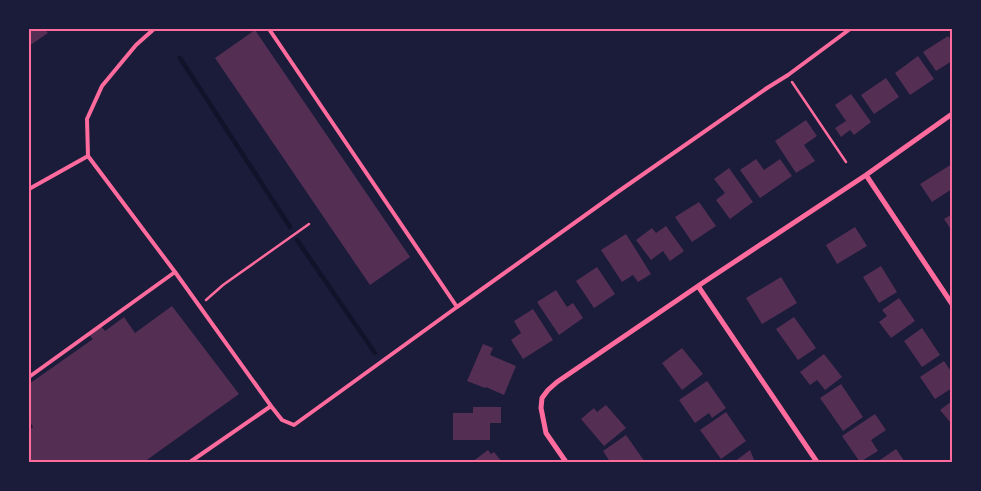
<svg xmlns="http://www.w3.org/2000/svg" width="981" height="491" font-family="Barlow,sans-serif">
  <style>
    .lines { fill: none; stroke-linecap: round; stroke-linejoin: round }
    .stream { stroke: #12122b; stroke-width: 4.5 }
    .building { fill: #542f53 }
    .path { stroke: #ff6b9d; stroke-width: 2.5 }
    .service { stroke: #ff6b9d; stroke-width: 4 }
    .minor { stroke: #ff6b9d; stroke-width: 5 }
    .neatline { fill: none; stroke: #ff6b9d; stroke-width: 2 }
  </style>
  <rect width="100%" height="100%" fill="#1b1b3a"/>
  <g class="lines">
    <!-- stream -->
    <path class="stream" d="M180 58 290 227
      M297 240 375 353"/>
  </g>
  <!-- building -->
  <path class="building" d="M29 29H44L48 33 29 46Z
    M255 30 410 257 370 285 215 58Z
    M948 36 952 41V61L936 71 923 52Z
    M918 56 934 79 910 95 895 73Z
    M886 78 899 97 874 114 861 95Z
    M851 94 871 122 854 135 850 130 841 137 835 128 846 121 835 105Z
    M806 120 817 136 804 145 815 161 796 173 775 141Z
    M756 159 764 170 780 159 792 176 760 198 740 170Z
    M952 164V189L932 202 920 184Z
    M729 168 753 202 730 219 716 200 725 193 714 179Z
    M699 202 716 226 692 242 675 217Z
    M952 214V231L944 219Z
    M666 226 684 251 670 261 663 251 651 260 636 240 652 228 656 233Z
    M855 227 867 246 837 264 826 245Z
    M626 234 651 274 638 282 633 275 622 282 601 250Z
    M881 266 897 292 879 303 863 277Z
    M597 267 615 294 594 308 576 281Z
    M781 277 797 303 762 324 746 298Z
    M556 290 567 307 573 303 583 318 559 335 537 302Z
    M899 298 915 321 891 338 879 322 887 316 882 310Z
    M172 306 239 394 144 462H29V430L33 427 29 420V384L93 339 89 335 101 326 105 331 124 317 135 333Z
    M533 309 553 340 523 359 511 340 521 333 514 321Z
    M794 317 816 348 798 360 776 329Z
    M922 328 940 355 922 367 904 341Z
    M483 344 493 348 490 355 516 366 504 395 486 387 485 388 467 381Z
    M682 348 703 374 682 390 662 363Z
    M824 354 842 377 825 390 817 380 810 385 800 372Z
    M944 361 952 373V388L935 399 920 377Z
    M707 381 726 408 712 418 709 413 695 423 679 400Z
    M841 384 863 417 843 431 820 398Z
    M952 401V421L950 422 940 410Z
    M606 405 626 428 604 446 581 419 594 408 597 412Z
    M473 407H501V423H490V440H453V413H473Z
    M726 412 746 441 721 459 700 430Z
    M875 414 886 430 871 440 878 451 860 462 842 436Z
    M626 435 645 462H610L603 451Z
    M896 449 905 462H877Z
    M488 450 491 454 494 452 502 462H472Z
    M750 450 755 462H734Z"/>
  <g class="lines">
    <!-- path -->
    <path class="path" d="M792 82 846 162
      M206 300 223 285 309 224"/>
    <!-- service -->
    <path class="service" d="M269 29 457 307 294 425 282 420 271 406
      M88 156 87 119 102 86 136 45 154 29
      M29 189 88 156 175 272
      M457 307 619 191 767 88 788 75 850 29
      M29 377 175 272 271 406 190 462"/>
    <!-- minor -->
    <path class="minor" d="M866 175 952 304
      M698 286 817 462
      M566 462 546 433 541 408 542 398 548 390 557 382 704 282 866 175 952 114"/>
  </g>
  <!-- border -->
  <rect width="981" height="491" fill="none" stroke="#1b1b3a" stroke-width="60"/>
  <rect x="30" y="30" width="921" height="431" class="neatline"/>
</svg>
